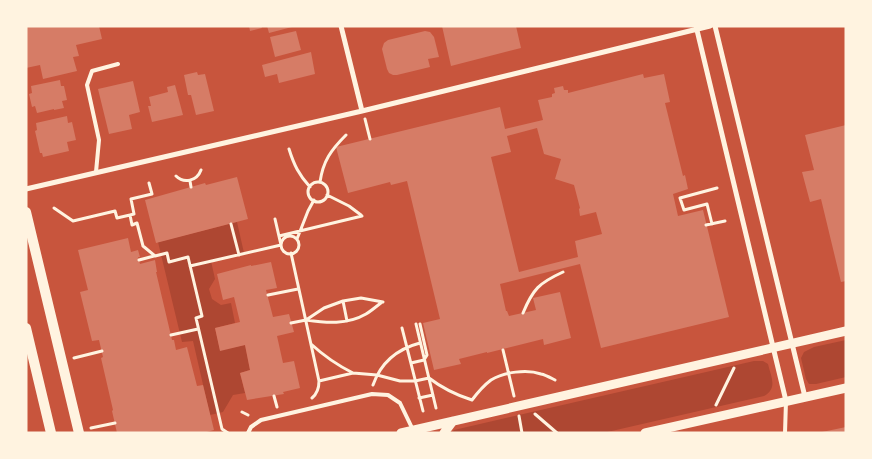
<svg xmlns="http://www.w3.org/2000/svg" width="872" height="459" font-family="'Sofia Sans Condensed',sans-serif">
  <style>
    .green { fill: #ae4732 }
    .building { fill: #d67c66; fill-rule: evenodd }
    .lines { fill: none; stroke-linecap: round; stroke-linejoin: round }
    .path { stroke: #fff3e0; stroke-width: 3 }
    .service { stroke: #fff3e0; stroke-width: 4 }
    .minor { stroke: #fff3e0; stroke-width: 5 }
    .tertiary { stroke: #fff3e0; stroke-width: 9 }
    .secondary { stroke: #fff3e0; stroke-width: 10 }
  </style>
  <rect width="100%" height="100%" fill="#c8553d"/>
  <!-- green -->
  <path class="green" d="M237 222 244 253 211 261 215 279 209 289 212 299 221 305 231 303 235 323 215 328 220 350 245 345 250 370 240 373 245 393 233 395 223 412 210 415 193 341 182 342 158 242Z
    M846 340V377L816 384H809L806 379 801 358 804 352 814 347Z
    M754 361H763L768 364C771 377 778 388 764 396L603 433H451L454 430Z"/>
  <!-- building -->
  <path class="building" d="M26 26H99L102 39 76 45 79 56 73 57 77 71 43 79 40 65 26 68Z
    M249 26H261L262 28 250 31Z
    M267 26H292V27L269 33Z
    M442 26H516L521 48 451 66Z
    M296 31 301 50 275 57 270 37Z
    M425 31 430 32 434 37 439 57 428 59 430 67 397 75H393L389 73 387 69 382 49 384 43 388 40Z
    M311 52 315 74 279 83 277 74 265 77 262 65Z
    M197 72 198 75 205 74 214 111 196 115 191 95H188L184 75Z
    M643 74 644 78 664 74 670 102 665 103 683 176 685 175 688 189 673 194 678 216 703 210 729 317 601 348 580 264 500 284 506 311H507L509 316 536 310 533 298 560 292 571 338 544 345 543 339 487 353V352L459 359 461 364 434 370 423 323 440 319 407 181 391 185 390 182 348 193 336 147 500 107 505 129 543 120 538 100 552 97V94L555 93 554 88 563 86 564 90H568V93ZM537 128 544 154 561 159 555 179 574 185 580 208 579 209 580 216 596 212 602 234 575 241 578 257 519 272 491 157 511 152 507 136Z
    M60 80 61 86H64L67 100 62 101 64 108 54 110V109L37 113 35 106 32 107 29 94 32 93 31 86Z
    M133 81 140 112 129 115 132 129 109 134 98 89Z
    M175 85 183 115 152 122 148 106H151L149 97 168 92 167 87Z
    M67 116 68 123 72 122 76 140 67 142 69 151 43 157 42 153H40L35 131 37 130 36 123Z
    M846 125V281L841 282 821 199 810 202 802 172 814 170 805 135Z
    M237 177 248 219 156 243 145 200 205 183 206 185Z
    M128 238 131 252 138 250 140 257H138L140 264 155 260 157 272H156L172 340H174L176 350 187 347 197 386 203 385 214 430 203 433H117L112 411 113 410 101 358 103 357 99 340 92 341 80 292 88 290 78 250Z
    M271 262 277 288 266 290 273 317 289 314 294 332 277 336 283 363 294 361 300 388 283 392 284 394 247 400 240 373 250 370 245 345 220 351 215 328 240 322 234 297 223 300 217 274 251 265V266Z
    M846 427V433H822V432Z"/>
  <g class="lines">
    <!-- path -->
    <path class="path" d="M365 119 370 139
      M289 149C294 165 299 175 310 187
      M176 176C184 184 197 181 201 170
      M190 181 191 187
      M320 182C323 161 331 150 346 135
      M308 192a10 10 0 1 1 20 0a10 10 0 1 1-20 0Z
      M327 195 349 206 361 215
      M54 208 73 221 115 211 117 218 130 215 132 225 137 223 143 246 155 256 167 253 169 262 188 257 202 316 196 318 222 429 228 433
      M130 215 134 214 131 199 152 194 149 183
      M231 224 239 255
      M712 224 707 204 684 210 680 198 717 188
      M706 225 725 221
      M279 236 362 216
      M281 245a9 9 0 1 1 18 0a9 9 0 1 1-18 0Z
      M297 239 308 211 314 200
      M291 253 319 381C319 387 318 393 312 398
      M139 260 154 256
      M190 266 281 245 275 219
      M268 295 298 289
      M343 301 347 321
      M523 313C533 289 539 283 563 272
      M306 320C326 323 347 325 366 314 371 311 377 306 382 302
      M291 323 306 320 324 308 343 301 361 298 383 302
      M416 324 436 408
      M402 328 423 411
      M171 335 198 329
      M311 344C324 356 337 365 353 373
      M503 350 514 396
      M74 358 102 351
      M411 363 424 360 427 355 420 324
      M319 381 353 373 377 375 400 381H415L429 378C442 388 456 395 472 400 478 392 483 386 491 380 504 372 527 369 541 374 546 375 551 378 555 380
      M373 385C381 362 397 349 420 343
      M274 396 277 407
      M419 398 433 395
      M716 405 734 368
      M242 412 248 415
      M535 414 557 433
      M519 416 522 433
      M91 428 115 423"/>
    <!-- service -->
    <path class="service" d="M96 172 99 140 87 85 92 71 118 64
      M248 433 251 427 261 420 372 394 388 395 400 403 413 430
      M785 433 786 401"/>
    <!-- minor -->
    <path class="minor" d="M341 26 362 111
      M696 26 786 401
      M715 26 805 397
      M26 189 362 111 710 26"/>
    <!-- tertiary -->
    <path class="tertiary" d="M401 433 846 331
      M444 433 453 421
      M645 433 846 388"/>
    <!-- secondary -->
    <path class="secondary" d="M26 212 79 433
      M26 328 51 433"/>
  </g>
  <!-- border -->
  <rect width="872" height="459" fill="none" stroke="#fff3e0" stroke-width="55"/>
</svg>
